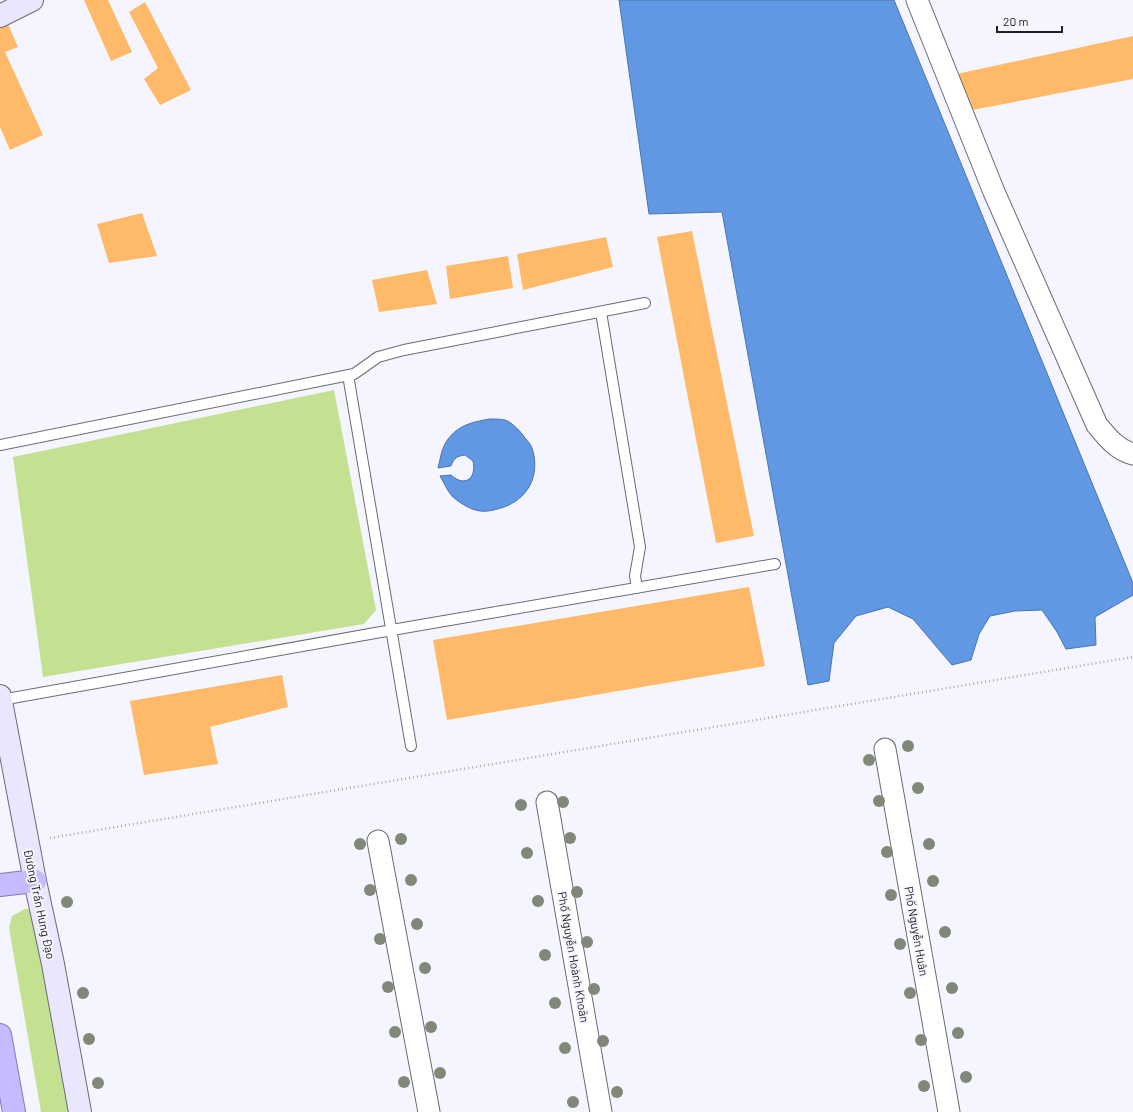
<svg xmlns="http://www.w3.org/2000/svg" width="1133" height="1112" font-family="Barlow,sans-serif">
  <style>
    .green { fill: #c3e191 }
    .water { fill: #6098e3; stroke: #4d74aa }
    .building { fill: #feba68 }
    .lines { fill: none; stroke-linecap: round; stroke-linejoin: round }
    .service-casing { stroke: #6b6b75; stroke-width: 12 }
    .minor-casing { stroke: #6b6b75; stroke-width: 23 }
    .secondary-casing { stroke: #6b6b75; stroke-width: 24 }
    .trunk-casing { stroke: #817bb1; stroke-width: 24 }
    .path { stroke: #ababb3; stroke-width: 2.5; stroke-dasharray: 1 3; stroke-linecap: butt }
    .service { stroke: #fff; stroke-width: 10 }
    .minor { stroke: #fff; stroke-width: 21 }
    .secondary { stroke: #e9e6fe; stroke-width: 22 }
    .trunk { stroke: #c4bcfe; stroke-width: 22 }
    .tree { fill: #828877 }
    .labels { text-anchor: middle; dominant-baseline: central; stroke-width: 4; stroke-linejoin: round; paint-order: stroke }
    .street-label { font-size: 12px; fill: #212125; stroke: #f5f5ff }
  </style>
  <rect width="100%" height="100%" fill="#f5f5ff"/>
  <!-- green -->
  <path class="green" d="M334 390 376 610 364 624 43 677 13 457Z
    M25 909H30L35 914 71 1112H41L9 928 12 916Z"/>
  <!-- water -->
  <path class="water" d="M619 0H894L1133 583V595L1095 617 1096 645 1066 649 1057 632 1042 610 1015 611 990 616 979 634 971 660 952 665 913 619 888 607 856 616 834 643 829 681 808 685 722 212 649 214Z
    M490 419C495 419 501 419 505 420 512 422 522 433 525 438 528 441 531 445 532 448 541 475 528 500 501 508 494 510 487 512 480 511 471 510 460 503 453 497 448 492 444 483 440 476L451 475C465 488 477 478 473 461L465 455C457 456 454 458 451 466L438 468C440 461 441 451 445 444 455 426 471 422 490 419Z"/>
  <!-- building -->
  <path class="building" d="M84 0H108L132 52 111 61Z
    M145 2 191 90 160 105 144 79 158 68 129 12Z
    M7 22 18 47 5 52 43 135 10 150 0 127V26Z
    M1133 36V79L967 111 952 75Z
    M142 213 157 256 109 263 97 224Z
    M692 231 754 536 716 543 657 237Z
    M606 237 613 267 523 290 517 254Z
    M508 256 513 288 450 299 446 266Z
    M427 270 437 304 379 312 372 280Z
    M749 587 765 666 447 720 433 640Z
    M282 675 288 707 210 727 218 764 144 775 130 701Z"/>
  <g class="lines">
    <defs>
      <path id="service" d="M601 312 640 547 635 576 637 588
        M348 375 411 746
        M0 445 354 374 378 357 404 350 645 303
        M1 700 392 630 775 564"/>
      <path id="minor" d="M917 0 994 192 1097 425C1107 437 1117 450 1133 454
        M885 749 949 1112
        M547 802 601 1112
        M378 841 429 1112"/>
      <path id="secondary" d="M0 16 32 0
        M0 696 35 881 53 964 80 1112"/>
      <path id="trunk" d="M0 885 35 881
        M0 1035 14 1112"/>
    </defs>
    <!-- service casing -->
    <use href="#service" class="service-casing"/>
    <!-- minor casing -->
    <use href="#minor" class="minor-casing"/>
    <!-- secondary casing -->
    <use href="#secondary" class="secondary-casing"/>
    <!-- trunk casing -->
    <use href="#trunk" class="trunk-casing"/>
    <!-- path -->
    <path class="path" d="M50 838 1133 657"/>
    <!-- service -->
    <use href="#service" class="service"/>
    <!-- minor -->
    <use href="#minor" class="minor"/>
    <!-- secondary -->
    <use href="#secondary" class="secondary"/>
    <!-- trunk -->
    <use href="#trunk" class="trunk"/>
  </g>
  <!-- trees -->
  <g class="tree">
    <circle cx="908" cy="746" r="6"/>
    <circle cx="869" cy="760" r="6"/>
    <circle cx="918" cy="788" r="6"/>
    <circle cx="879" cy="801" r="6"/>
    <circle cx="563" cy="802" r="6"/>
    <circle cx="521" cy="805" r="6"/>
    <circle cx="570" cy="838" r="6"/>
    <circle cx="401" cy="839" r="6"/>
    <circle cx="360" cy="844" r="6"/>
    <circle cx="929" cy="844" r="6"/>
    <circle cx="887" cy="852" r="6"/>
    <circle cx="527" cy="853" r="6"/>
    <circle cx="411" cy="880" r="6"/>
    <circle cx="933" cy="881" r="6"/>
    <circle cx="370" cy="890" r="6"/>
    <circle cx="577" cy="892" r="6"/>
    <circle cx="891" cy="895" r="6"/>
    <circle cx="538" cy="901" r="6"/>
    <circle cx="67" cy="902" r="6"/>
    <circle cx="417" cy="924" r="6"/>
    <circle cx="945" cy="932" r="6"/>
    <circle cx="380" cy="939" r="6"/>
    <circle cx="587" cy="942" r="6"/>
    <circle cx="900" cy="944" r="6"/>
    <circle cx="545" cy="955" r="6"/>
    <circle cx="425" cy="968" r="6"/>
    <circle cx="388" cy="987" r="6"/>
    <circle cx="952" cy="988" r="6"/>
    <circle cx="594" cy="989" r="6"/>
    <circle cx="83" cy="993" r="6"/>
    <circle cx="910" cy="993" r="6"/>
    <circle cx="555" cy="1003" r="6"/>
    <circle cx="431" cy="1027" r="6"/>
    <circle cx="395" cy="1032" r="6"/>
    <circle cx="958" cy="1033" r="6"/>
    <circle cx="89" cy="1039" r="6"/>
    <circle cx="921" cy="1040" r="6"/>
    <circle cx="603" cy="1041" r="6"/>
    <circle cx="565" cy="1048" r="6"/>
    <circle cx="440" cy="1073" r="6"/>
    <circle cx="966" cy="1077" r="6"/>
    <circle cx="404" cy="1082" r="6"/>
    <circle cx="98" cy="1083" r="6"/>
    <circle cx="924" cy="1086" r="6"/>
    <circle cx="617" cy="1092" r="6"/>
    <circle cx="573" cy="1102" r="6"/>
  </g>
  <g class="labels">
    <!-- street labels -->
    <g class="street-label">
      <text transform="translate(40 904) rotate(78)">Đường Trần Hưng Đạo</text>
      <text transform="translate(917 931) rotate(80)">Phố Nguyễn Huân</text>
      <text transform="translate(574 957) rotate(80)">Phố Nguyễn Hoành Khoản</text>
    </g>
  </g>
  <!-- scale -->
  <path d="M997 26v6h65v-6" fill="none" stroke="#212125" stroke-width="2"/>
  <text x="1003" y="26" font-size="12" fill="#212125" stroke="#f5f5ff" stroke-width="3" paint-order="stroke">20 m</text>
</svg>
